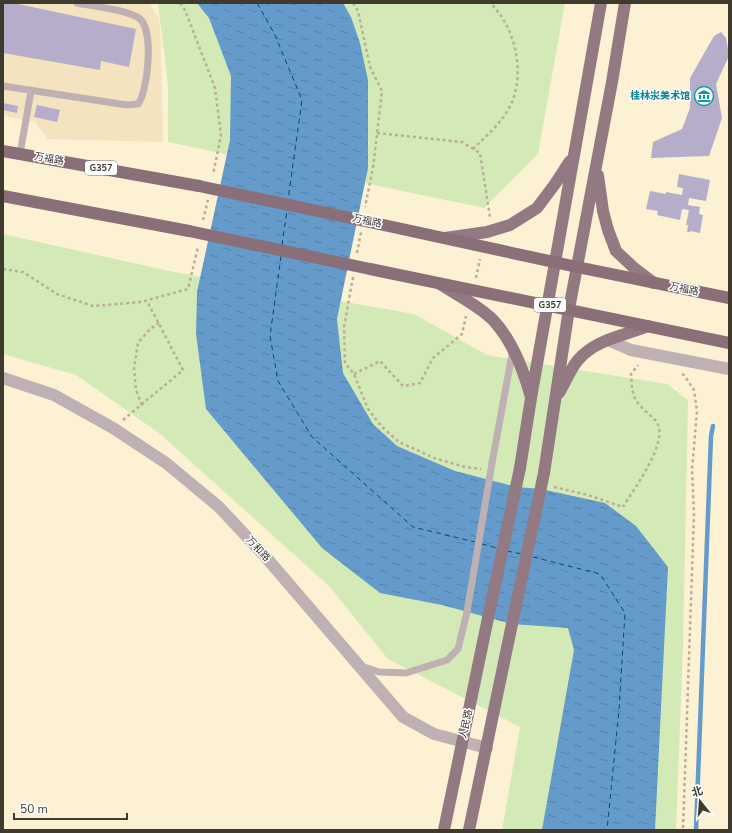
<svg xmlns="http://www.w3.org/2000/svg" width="732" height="833" font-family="'Nunito Sans','Noto Sans SC',sans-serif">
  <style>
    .built { fill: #f3e3bf }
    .green { fill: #d3eab7 }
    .water { fill: url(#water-ripples) }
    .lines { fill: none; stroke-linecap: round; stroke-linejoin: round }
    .stream { stroke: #659bca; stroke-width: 4.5 }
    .ferry { stroke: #044774; stroke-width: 1; stroke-dasharray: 5 4; stroke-linecap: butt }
    .building { fill: #b5adc9 }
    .path { stroke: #b8ae97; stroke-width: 2.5; stroke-dasharray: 3 3; stroke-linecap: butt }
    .service { stroke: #bfb0b4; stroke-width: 7 }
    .minor { stroke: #bfb0b4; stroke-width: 12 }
    .tertiary { stroke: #bfb0b4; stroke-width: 12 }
    .primary { stroke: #937981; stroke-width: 12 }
    .trunk { stroke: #8b6f78; stroke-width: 12 }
    .service-bridge { stroke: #bfb0b4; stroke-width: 7 }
    .primary-bridge { stroke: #937981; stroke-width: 12 }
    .trunk-bridge { stroke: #8b6f78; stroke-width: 12 }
    .labels { text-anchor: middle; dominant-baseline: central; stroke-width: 3; stroke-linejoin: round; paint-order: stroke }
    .shield { fill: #fff; stroke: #79756d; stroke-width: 1 }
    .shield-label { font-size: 9px; font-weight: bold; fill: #3f3a2e }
    .culture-label { font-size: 10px; font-weight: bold; fill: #0d838f; stroke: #fff; text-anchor: end }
    .street-label { font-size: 10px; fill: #3f3a2e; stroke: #fff }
  </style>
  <defs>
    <pattern id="water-ripples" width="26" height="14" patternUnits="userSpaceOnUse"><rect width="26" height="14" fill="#659bca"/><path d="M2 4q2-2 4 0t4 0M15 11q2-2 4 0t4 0" fill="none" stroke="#557fa4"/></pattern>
  </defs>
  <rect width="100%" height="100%" fill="#fdf1d3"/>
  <!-- built -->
  <path class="built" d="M3 3H149L159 18 161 43 163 142 48 139 35 122 3 116Z"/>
  <!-- green -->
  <path class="green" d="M158 3H565L538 154 484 208 168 142V85Z
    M3 234 169 271 414 314 487 355 667 384 688 400 683 647 676 830H502L520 727 388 659 329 586 159 433 76 375 3 354Z"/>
  <!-- water -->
  <path class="water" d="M197 3H343L351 17 360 43 368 80V168L337 319 343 373 373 424 397 446 455 471 517 487 541 489 605 503 636 526 668 567 655 830H542L574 650 568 628 512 624 442 605 380 593 322 548 206 409 196 334 197 292 230 140 231 76 209 18Z"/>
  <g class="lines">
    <!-- stream -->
    <path class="stream" d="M696 830 711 436 713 426"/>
    <!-- ferry -->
    <path class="ferry" d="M257 3 275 35 302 100 288 200
      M282 245 287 211
      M281 256 270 336 278 381 312 437 413 527 475 542
      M482 544 497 548
      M507 551 522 554
      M533 557 600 574 625 613 619 710 607 830"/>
  </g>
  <!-- building -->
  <path class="building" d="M3 3H13L136 29 129 67 101 61 100 70 3 53Z
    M721 32 726 38 729 56 716 84 722 118 709 156 651 158 653 142 682 129 690 108V78L714 36Z
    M3 103 18 106 17 113 3 110Z
    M37 105 60 110 57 122 34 117Z
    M679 174 710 180 706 201 689 198 688 205 700 207 699 214 703 215 700 233 690 231V232H687L688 225H686L689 210 682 209 680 220 657 215 658 211 646 209 650 191 666 194V192L682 195 683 188 677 187Z"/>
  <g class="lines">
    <!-- path -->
    <path class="path" d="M180 3 185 10 215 88 221 135 213 175
      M353 3 358 11 370 67 382 91 373 168 365 207
      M377 133 462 142 480 153 490 217
      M473 149C487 135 504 121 512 102 525 71 515 26 490 3
      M203 220 208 200
      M357 253 361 232
      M3 269 23 272 57 294 93 306 141 302 188 289 198 247
      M353 277 344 327 345 363 354 374 368 409 382 427 399 442 434 458 465 467 481 469
      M476 278 480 259
      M354 374 380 361 403 386 420 383 433 358 462 334 466 316
      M682 374 684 375 694 390 697 411 692 470 694 514 683 830
      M142 405 136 390 134 369 138 343 150 329 159 323
      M123 420 183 370 147 301
      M554 487 588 495 623 507C633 490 671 440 656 421 648 412 635 405 633 392 631 386 632 380 631 374L638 365"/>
    <!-- service -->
    <path class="service" d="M3 86 127 105 138 104C148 91 154 31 140 19 129 10 92 6 77 3
      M20 154 31 91
      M492 463 513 349
      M361 666 379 672 406 673 447 660 458 649 467 612"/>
    <!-- minor -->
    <path class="minor" d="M608 340 631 350 729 369"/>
    <!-- tertiary -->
    <path class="tertiary" d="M3 378 54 395 113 428 166 463 218 506 264 555 403 717 434 734 487 748"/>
    <!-- primary -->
    <path class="primary" d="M598 175 603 211 608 230 616 251 634 268 654 283
      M445 238 487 232 510 225 537 208 555 184 570 161
      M440 284C457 295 478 305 493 320 511 339 523 369 530 394
      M559 393C565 383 571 368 578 360 596 339 624 336 648 326
      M520 468 531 398 601 3
      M544 473 569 309 612 82 625 3
      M444 830 488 618
      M469 830 512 624"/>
    <!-- trunk -->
    <path class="trunk" d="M3 151 199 186
      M3 196 189 231
      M379 224 577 267 729 298
      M370 269 729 343"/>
    <!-- service-bridge -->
    <path class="service-bridge" d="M467 612 492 463"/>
    <!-- primary-bridge -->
    <path class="primary-bridge" d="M488 618 520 468
      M512 624 544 473"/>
    <!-- trunk-bridge -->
    <path class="trunk-bridge" d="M199 186 379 224
      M189 231 370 269"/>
  </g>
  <!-- icons -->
  <defs>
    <symbol id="museum-ring" viewBox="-11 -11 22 22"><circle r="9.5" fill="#fff" stroke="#0f9aa8" stroke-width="1.5"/><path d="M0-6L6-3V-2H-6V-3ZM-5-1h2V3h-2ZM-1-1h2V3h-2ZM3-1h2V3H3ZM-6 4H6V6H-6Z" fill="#0f9aa8"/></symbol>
  </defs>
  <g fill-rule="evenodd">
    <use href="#museum-ring" x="693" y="85" width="22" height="22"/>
  </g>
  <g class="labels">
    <!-- shield labels -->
    <g class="shield">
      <rect x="85" y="161" width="32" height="14" rx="3"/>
      <rect x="534" y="298" width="32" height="14" rx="3"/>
    </g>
    <g class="shield-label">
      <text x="101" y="168">G357</text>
      <text x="550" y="305">G357</text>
    </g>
    <!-- culture labels -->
    <g class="culture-label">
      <text x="690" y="96">桂林汖美术馆</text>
    </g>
    <!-- street labels -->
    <g class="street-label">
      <text transform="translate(49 159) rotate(10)">万福路</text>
      <text transform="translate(367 221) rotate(12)">万福路</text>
      <text transform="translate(684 289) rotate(12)">万福路</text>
      <text transform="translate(258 549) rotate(47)">万和路</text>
      <text transform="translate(466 724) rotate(-78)">人民路</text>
    </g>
  </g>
  <!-- border -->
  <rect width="732" height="833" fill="none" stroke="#3f3a2e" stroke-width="8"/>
  <!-- north arrow -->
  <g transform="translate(700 801) rotate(343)" stroke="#ffffff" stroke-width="3" paint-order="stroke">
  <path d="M0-3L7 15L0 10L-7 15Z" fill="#3f3a2e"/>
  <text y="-6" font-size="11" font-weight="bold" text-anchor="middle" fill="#3f3a2e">北</text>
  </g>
  <!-- scale -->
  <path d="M14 813v6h113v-6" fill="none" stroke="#3f3a2e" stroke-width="2"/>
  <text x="20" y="813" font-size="12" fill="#3f3a2e" stroke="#ffffff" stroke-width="3" paint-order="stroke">50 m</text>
</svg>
